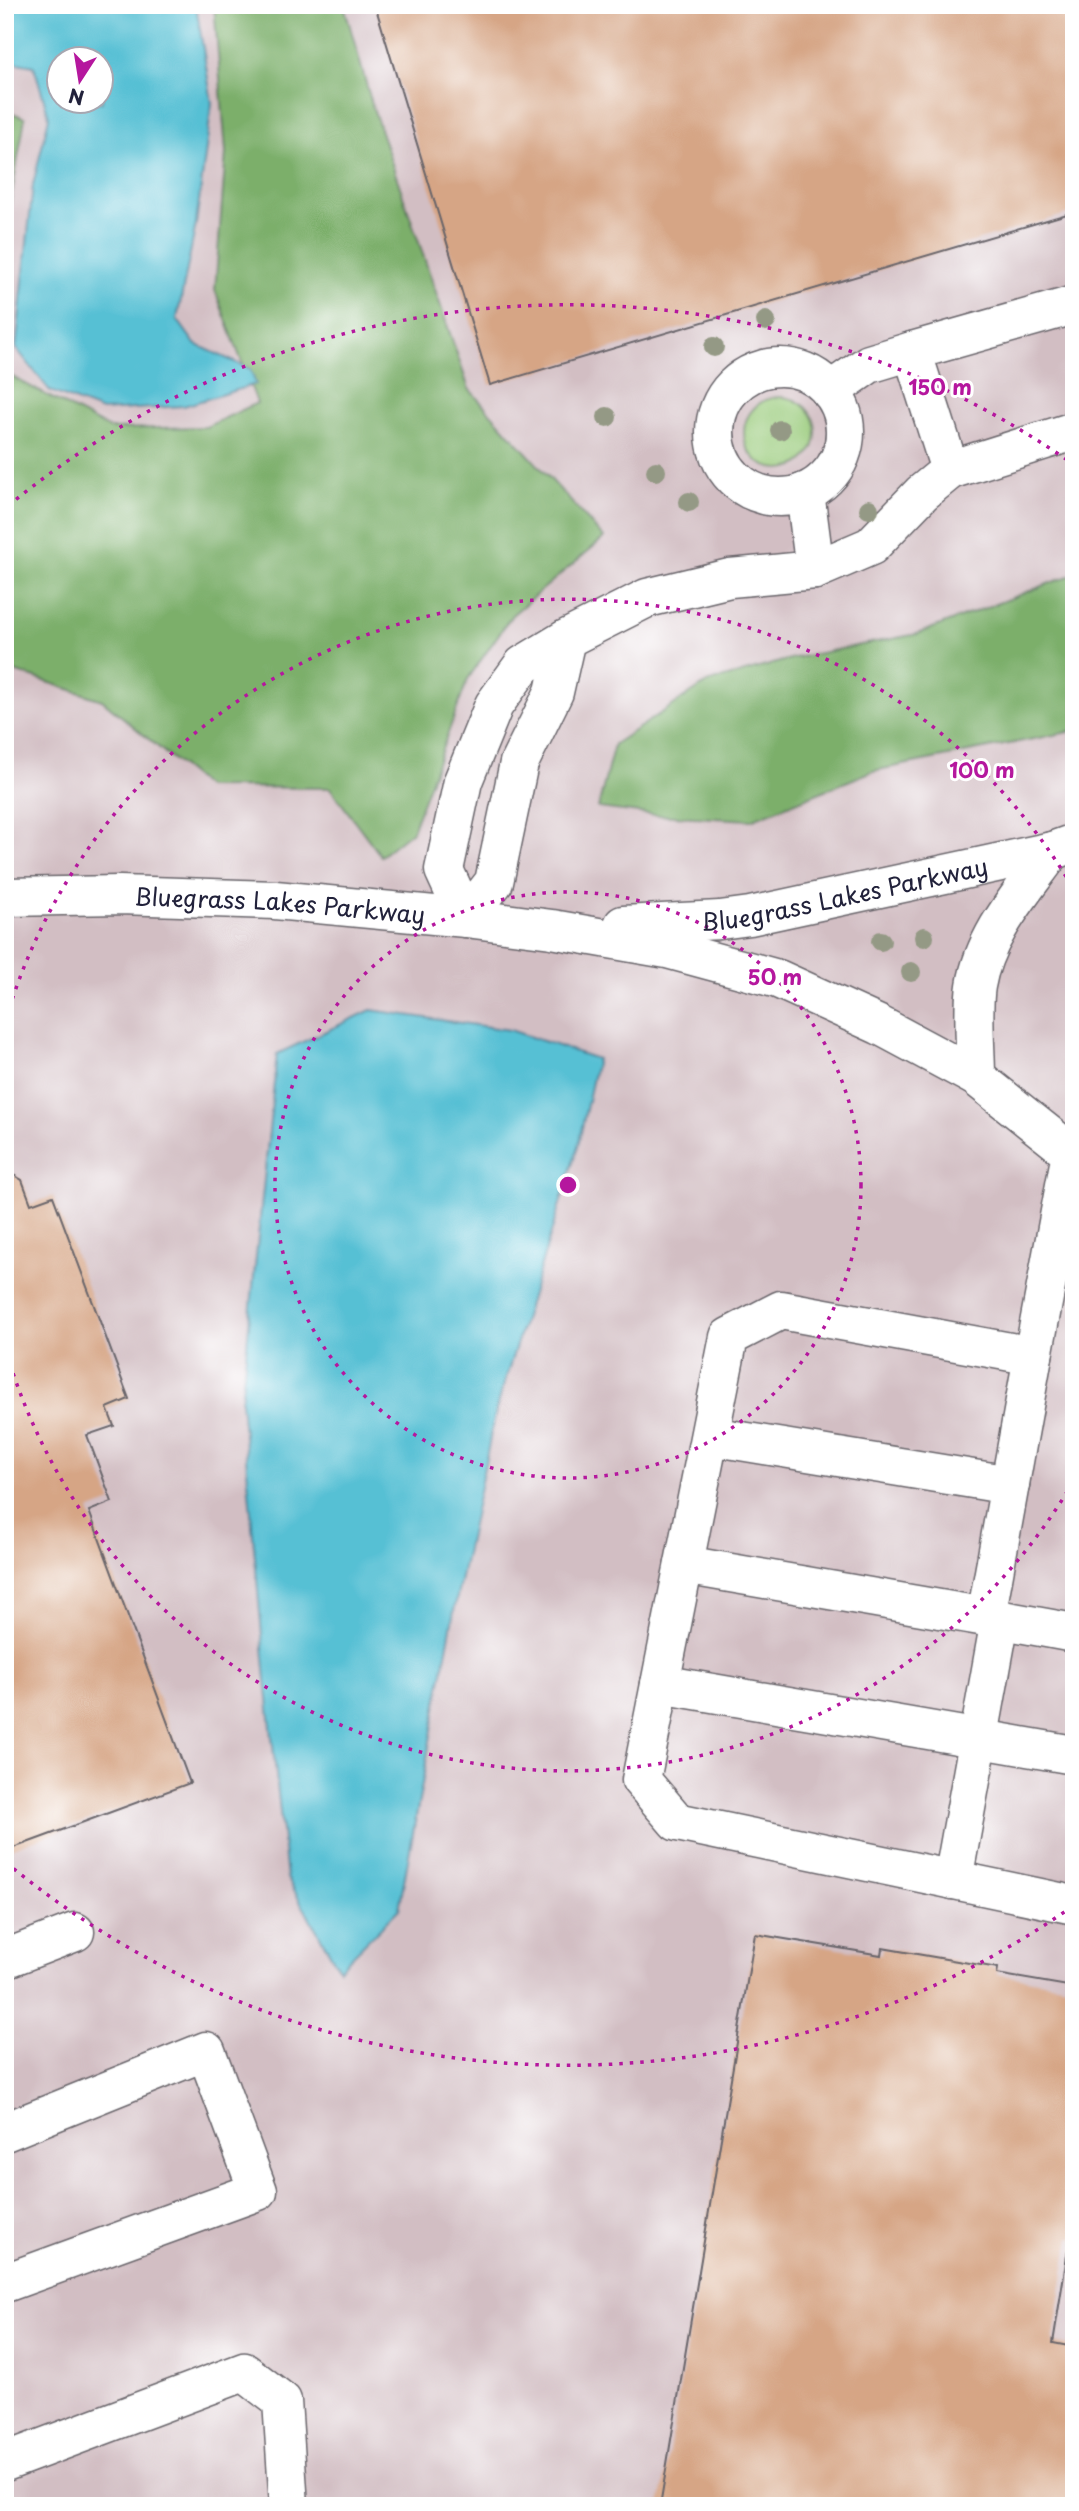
<svg xmlns="http://www.w3.org/2000/svg" width="1079" height="2511" font-family="'Playpen Sans',sans-serif">
  <style>
    .industrial { fill: #d2bec3; fill-rule: evenodd }
    .green { fill: #9acb7b; stroke: #5e765b; stroke-width: 2 }
    .forest { fill: #7baf6b; stroke: #4e6853; stroke-width: 2 }
    .water { fill: #57c0d4; stroke: #3c7188; stroke-width: 2; fill-rule: evenodd }
    .building { fill: #d6a585 }
    .lines { fill: none; stroke-linecap: round; stroke-linejoin: round }
    .minor-casing { stroke: #69656b; stroke-width: 41 }
    .minor { stroke: #fff; stroke-width: 38 }
    .tree { fill: #949985 }
    .ring { fill: none; stroke: #b5179e; stroke-width: 3.5; stroke-dasharray: 3.5 7 }
    .labels { text-anchor: middle; dominant-baseline: central; stroke-width: 6; stroke-linejoin: round; paint-order: stroke }
    .street-label { font-size: 24px; fill: #22223b; stroke: #fff }
    .centre { fill: #b5179e; stroke: #fff; stroke-width: 3.5 }
    .ring-label { font-size: 21px; text-anchor: middle; font-weight: bold; fill: #b5179e; stroke: #fff; stroke-width: 6; stroke-linejoin: round; paint-order: stroke }
  </style>
  <rect width="100%" height="100%" fill="#fff"/>
  <filter id="ink" filterUnits="userSpaceOnUse"><feTurbulence type="fractalNoise" baseFrequency=".0143" numOctaves="2"/><feDisplacementMap in="SourceGraphic" scale="14" xChannelSelector="R" yChannelSelector="G"/><feConvolveMatrix kernelMatrix="1 2 1 2 8 2 1 2 1" color-interpolation-filters="sRGB"/></filter>
  <filter id="wash" filterUnits="userSpaceOnUse"><feTurbulence type="fractalNoise" baseFrequency=".00686" numOctaves="4" result="noise"/><feDisplacementMap in="SourceGraphic" scale="28" xChannelSelector="R" yChannelSelector="G"/><feGaussianBlur stdDeviation="1.57" result="paint"/><feColorMatrix in="noise" values="0 0 0 0 0 0 0 0 0 0 0 0 0 0 0 0 0 1.4 0 .05"/><feComposite in="paint" operator="in"/></filter>
  <g filter="url(#wash)">
    <rect width="100%" height="100%" fill="#ede2c4"/>
    <!-- industrial -->
    <path class="industrial" d="M5 5H1074V2506H5ZM60 60H102V102H60Z"/>
    <!-- green -->
    <path class="green" d="M744 433a36 36 0 1 1 72 0a36 36 0 1 1-72 0Z"/>
    <!-- forest -->
    <path class="forest" d="M214 5H344L373 108 469 389 604 538 512 615 468 679 412 831 381 856 330 788 206 787 102 700 5 668V373L110 429 206 427 257 403 215 290 226 152Z
      M5 110 25 118 5 232Z
      M1074 574V731L873 771 751 820 655 815 598 808 614 744 707 683 790 659 917 634Z"/>
    <!-- water -->
    <path class="water" d="M5 5H196L212 103 196 224 177 319 195 344 250 369 256 384 184 406 102 411 50 391 16 348 33 185 49 117 34 66 5 61ZM60 60H102V102H60Z
      M371 1010 510 1030 597 1059 578 1146 496 1410 454 1611 399 1909 339 1969 287 1878 266 1680 241 1402 277 1054Z"/>
    <g id="blocks">
      <!-- building -->
      <path class="building" d="M375 5H1074V212L490 385Z
        M5 1170 22 1180 31 1204 53 1196 129 1399 107 1408 114 1426 87 1435 112 1502 89 1511 190 1783 5 1851Z
        M755 1934 881 1955 882 1948 998 1968 997 1974 1074 1987V2238L1070 2237 1053 2343 1074 2347V2506H660Z"/>
    </g>
  </g>
  <g filter="url(#ink)">
    <use href="#blocks" fill-opacity="0" stroke="#69656b" stroke-width="2"/>
    <g class="lines">
      <defs>
        <g id="minor">
          <circle cx="780" cy="432" r="65"/>
          <path d="M830 391 869 364 912 351"/>
          <path d="M950 470 912 351 1074 305"/>
          <path d="M805 492 815 570"/>
          <path d="M566 639 554 692 519 763 494 882 466 918 444 870 463 781 494 705 523 665 566 639 647 598 730 578 815 570 871 546 922 493 950 470 1074 431"/>
          <path id="s1" d="M5 897 120 895 275 900 466 918 552 929 667 949 778 979 879 1025 976 1077 1074 1155"/>
          <path id="s2" d="M623 925 720 920 750 916 1052 851 1074 843"/>
          <path d="M976 1077C976 1051 972 1010 976 986 984 935 1023 892 1052 851"/>
          <path d="M1071 1153 1033 1356 781 1310 729 1337 641 1780 677 1822 1074 1905"/>
          <path d="M1033 1356 986 1617 1074 1633"/>
          <path d="M710 1436 1010 1485"/>
          <path d="M684 1565 986 1617"/>
          <path d="M660 1684 1074 1755"/>
          <path d="M953 1880 1000 1620"/>
          <path d="M5 1959 75 1932"/>
          <path d="M5 2132 206 2051 258 2191 5 2283"/>
          <path d="M5 2462 244 2372 282 2401 289 2506"/>
        </g>
      </defs>
      <!-- minor casing -->
      <use href="#minor" class="minor-casing"/>
      <!-- minor -->
      <use href="#minor" class="minor"/>
    </g>
    <!-- trees -->
    <g class="tree">
      <circle cx="766" cy="321" r="10"/>
      <circle cx="714" cy="347" r="10"/>
      <circle cx="607" cy="417" r="10"/>
      <circle cx="780" cy="430" r="10"/>
      <circle cx="656" cy="471" r="10"/>
      <circle cx="689" cy="502" r="10"/>
      <circle cx="869" cy="509" r="10"/>
      <circle cx="924" cy="937" r="10"/>
      <circle cx="881" cy="941" r="10"/>
      <circle cx="911" cy="972" r="10"/>
    </g>
  </g>
  <!-- distance rings -->
  <g class="ring">
    <circle cx="568" cy="1185" r="293"/>
    <path d="M1073 1482A586 586 0 0 1 6 1351M6 1019A586 586 0 0 1 1073 888"/>
    <path d="M1073 1906A880 880 0 0 1 8 1864M8 506A880 880 0 0 1 1073 464"/>
  </g>
  <g class="labels">
    <!-- street labels -->
    <g class="street-label">
      <text stroke="none"><textPath href="#s2" startOffset="224">Bluegrass Lakes Parkway</textPath></text>
      <text stroke="none"><textPath href="#s1" startOffset="275">Bluegrass Lakes Parkway</textPath></text>
    </g>
  </g>
  <circle cx="568" cy="1185" r="10" class="centre"/>
  <g class="ring-label">
    <text x="940" y="395">150 m</text>
    <text x="982" y="778">100 m</text>
    <text x="775" y="985">50 m</text>
  </g>
  <!-- margin -->
  <rect width="1079" height="2511" fill="none" stroke="#fff" stroke-width="28"/>
  <!-- north arrow -->
  <g transform="translate(80 80) rotate(192)"><circle r="33" fill="#ffffff" stroke="#a7a7b1" stroke-width="2"/>
  <path d="M0-5L12 26L0 18L-12 26Z" fill="#b5179e"/>
  <text y="-10" font-size="19" font-weight="bold" text-anchor="middle" fill="#22223b">N</text>
  </g>
</svg>
